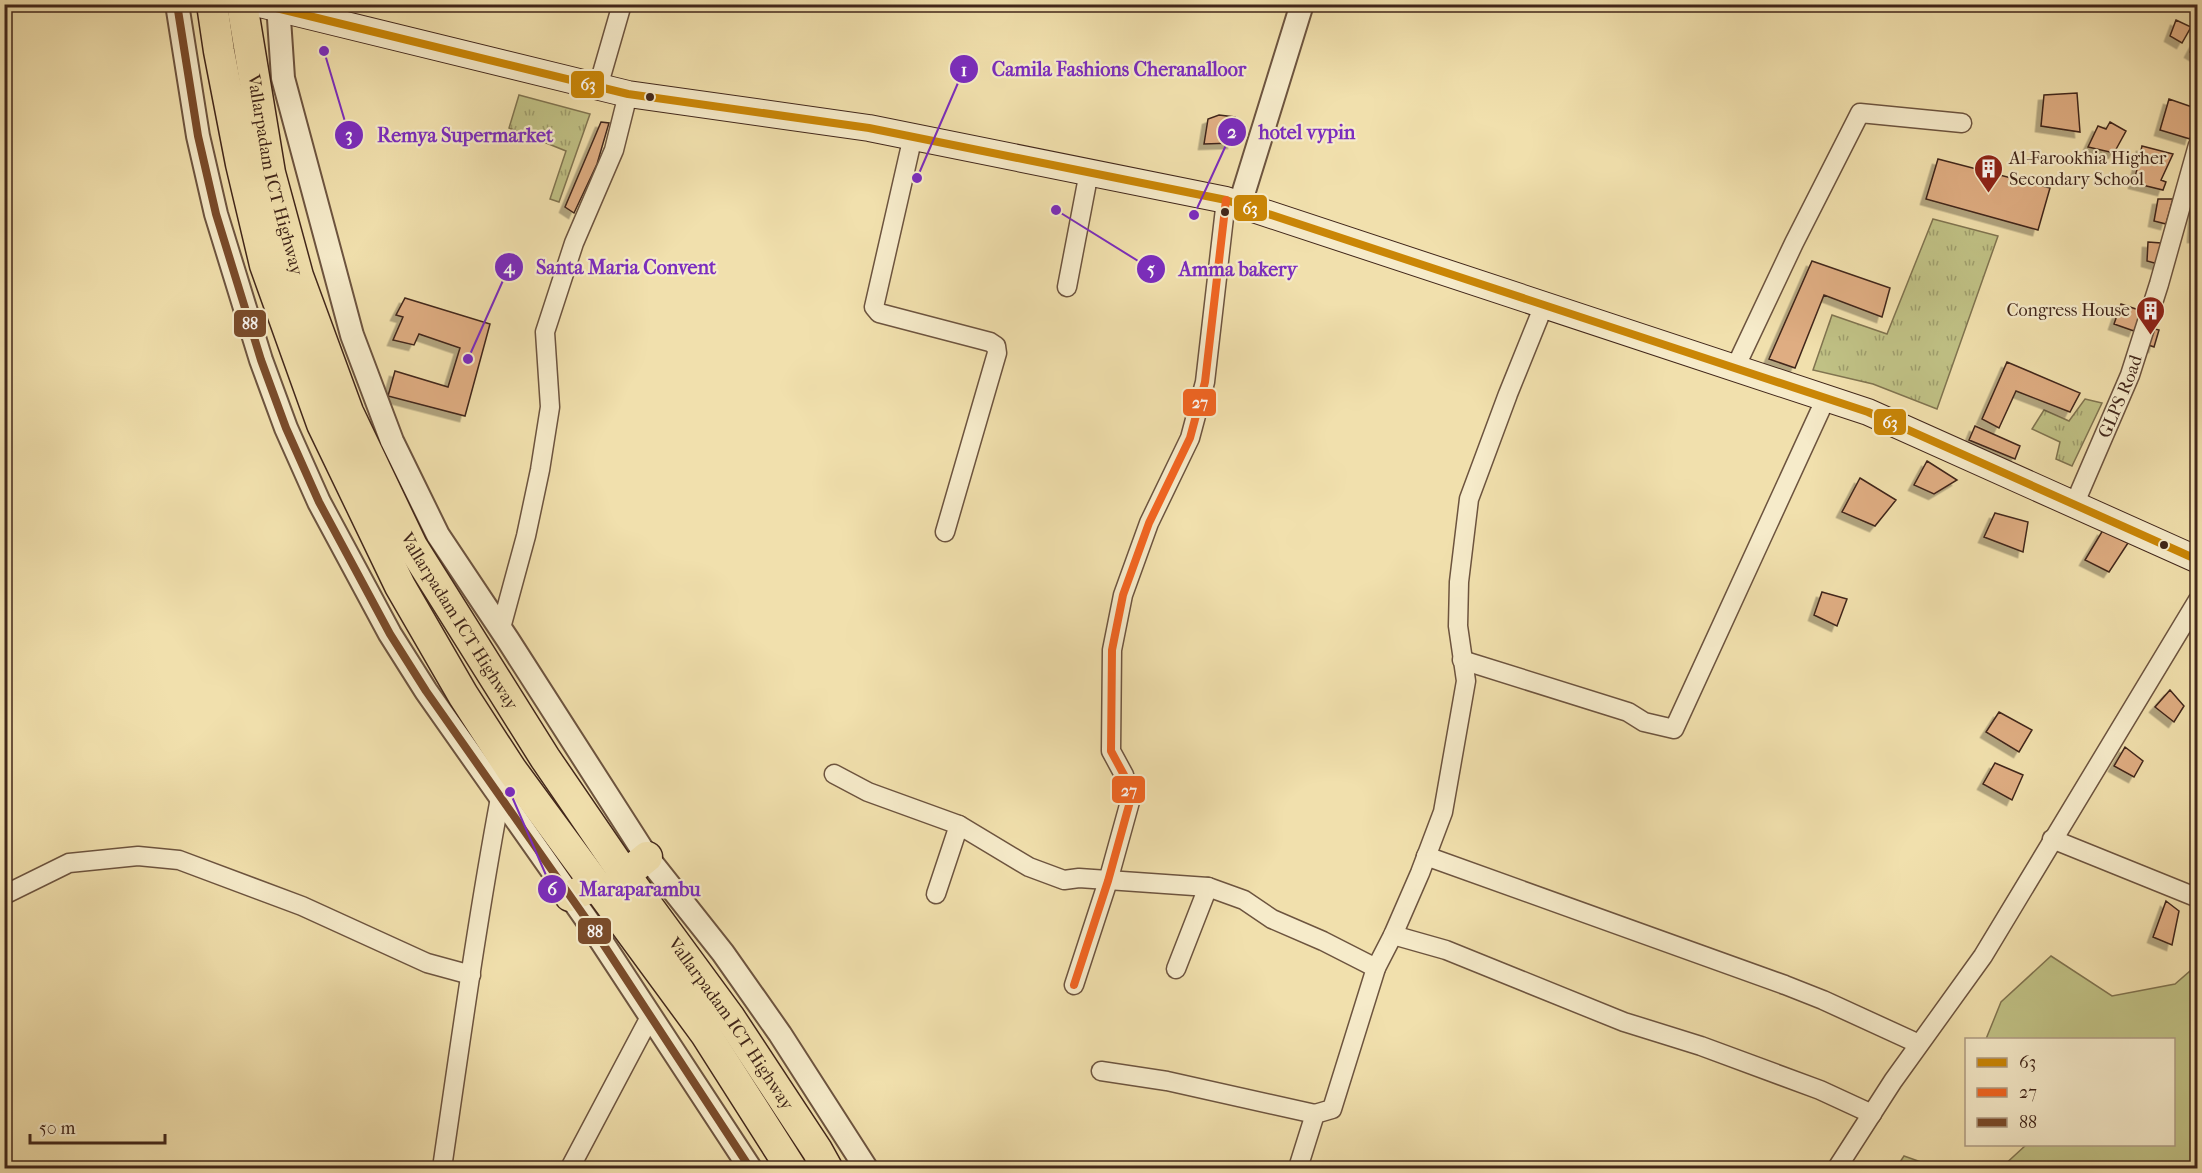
<svg xmlns="http://www.w3.org/2000/svg" width="2202" height="1173" font-family="'IM FELL French Canon',serif">
  <style>
    .green { fill: #c0c185; stroke: #807450; stroke-width: 1.5 }
    .park { fill: url(#park-tufts); stroke: #807450; stroke-width: 1.5 }
    .building { fill: #dfad82; stroke: #41261a; stroke-width: 1.5; filter: url(#shadow) }
    .lines { fill: none; stroke-linecap: round; stroke-linejoin: round }
    .minor-casing { stroke: #6d543f; stroke-width: 21 }
    .tertiary-casing { stroke: #6d543f; stroke-width: 26 }
    .secondary-casing { stroke: #41261a; stroke-width: 28 }
    .trunk-casing { stroke: #41261a; stroke-width: 33 }
    .minor { stroke: #f6ebca; stroke-width: 18 }
    .tertiary { stroke: #f6ebca; stroke-width: 22 }
    .secondary { stroke: #f6ebca; stroke-width: 26 }
    .trunk { stroke: #f1e0ad; stroke-width: 30 }
    .bus-1-casing { stroke: #f6ebca; stroke-width: 12 }
    .bus-2-casing { stroke: #f6ebca; stroke-width: 12 }
    .bus-3-casing { stroke: #f6ebca; stroke-width: 12 }
    .bus-1 { stroke: #ca8606; stroke-width: 8 }
    .bus-2 { stroke: #f26522; stroke-width: 8 }
    .bus-3 { stroke: #7a4b2a; stroke-width: 8 }
    .bus-dot { fill: #41261a; stroke: #f6ebca; stroke-width: 2 }
    .labels { text-anchor: middle; dominant-baseline: central; stroke-width: 4.5; stroke-linejoin: round; paint-order: stroke }
    .poi-label { font-size: 18px; fill: #41261a; stroke: #f6ebca; text-anchor: start }
    .street-label { font-size: 18px; fill: #41261a; stroke: #f6ebca }
    .leader { fill: none; stroke: #7b2cbf; stroke-width: 2 }
    .callout-dot { fill: #7b2cbf; stroke: #f6ebca; stroke-width: 2 }
    .mark-label { font-size: 18px; text-anchor: middle; font-weight: bold; fill: #fff }
    .callout-label { font-size: 20px; text-anchor: middle; font-weight: bold; fill: #7b2cbf; stroke: #f6ebca; stroke-width: 4.5; stroke-linejoin: round; paint-order: stroke }
    .line-badge { stroke: #f6ebca; stroke-width: 2 }
    .badge-label { font-size: 16px; text-anchor: middle; font-weight: bold; fill: #fff }
  </style>
  <defs>
    <pattern id="park-tufts" width="24" height="20" patternUnits="userSpaceOnUse" patternTransform="scale(1.5)"><rect width="24" height="20" fill="#c0c185"/><path d="M3 7l-1-3M5 7V3M7 7l1-3M15 17l-1-3M17 17v-4M19 17l1-3" fill="none" stroke="#9e9d6c"/></pattern>
    <filter id="shadow"><feDropShadow dx="-5.5" dy="5.5" stdDeviation="0" flood-color="#0004"/></filter>
  </defs>
  <rect width="100%" height="100%" fill="#f1e0ad"/>
  <filter id="stains"><feTurbulence type="fractalNoise" baseFrequency=".00333" numOctaves="4"/><feColorMatrix values="0 0 0 0 .2 0 0 0 0 .09 0 0 0 0 .02 0 0 0 .5 -.17"/></filter>
  <radialGradient id="worn" r=".72"><stop offset=".6" stop-color="#630" stop-opacity="0"/><stop offset="1" stop-color="#630" stop-opacity=".3"/></radialGradient>
  <!-- green -->
  <path class="green" d="M2051 956 2112 996 2175 984 2197 965V1168H2001L2026 1145 2174 1144V1040L1986 1039 2001 1002Z
    M1904 1156 1938 1168H1896Z"/>
  <!-- park -->
  <path class="park" d="M519 95 590 114 559 202 550 199 566 151 509 128Z
    M1933 219 1998 236 1937 409 1873 384 1813 370 1832 315 1887 334Z
    M2085 399 2102 403 2072 466 2056 459 2060 442 2032 429 2044 410 2069 421Z"/>
  <!-- building -->
  <path class="building" d="M2176 20 2191 27 2182 43 2170 36Z
    M2198 37V57L2190 52Z
    M2077 93 2080 132 2041 126 2044 95Z
    M2169 99 2198 109 2190 139 2160 130Z
    M1219 115 1235 117 1233 143 1204 144 1208 119Z
    M601 122 609 123 597 164 574 213 565 207Z
    M2110 122 2126 131 2114 153 2088 147 2098 126 2106 129Z
    M2142 146 2173 154 2161 180 2166 182 2163 190 2134 183Z
    M1938 159 2050 188 2038 230 1926 199Z
    M2158 199H2173L2166 224 2154 221Z
    M2195 200H2198V237H2193Z
    M2148 242 2161 243 2158 264 2147 261Z
    M1812 261 1890 288 1882 317 1824 295 1795 368 1769 359Z
    M405 298 490 324 465 416 388 396 395 371 448 387 460 348 419 334 414 345 393 340 403 317 396 315Z
    M2121 304 2142 311 2134 331 2114 324Z
    M2147 327 2159 330 2154 347 2143 343Z
    M2007 362 2080 393 2070 412 2016 391 1999 428 1982 419Z
    M1975 426 2020 446 2015 459 1969 440Z
    M1927 461 1957 480 1934 494 1914 485Z
    M1860 478 1896 500 1875 526 1842 512Z
    M1995 513 2028 522 2023 552 1984 537Z
    M2103 530 2128 543 2109 572 2085 560Z
    M1822 592 1847 599 1837 626 1814 615Z
    M2170 690 2184 706 2174 722 2155 707Z
    M1999 712 2032 730 2019 752 1986 732Z
    M2125 747 2143 761 2134 777 2114 766Z
    M1995 763 2023 775 2012 800 1983 784Z
    M2166 901 2179 911 2172 945 2153 937Z"/>
  <g class="lines">
    <defs>
      <g id="minor">
        <path d="M598 87 622 4"/>
        <path d="M913 136 874 307 879 313 990 342 996 346 997 353 945 532"/>
        <path d="M1067 287 1089 172"/>
        <path d="M1735 368 1794 243 1860 113 1962 123"/>
        <path id="s1" d="M2074 505 2130 375 2159 284 2198 145"/>
        <path d="M501 628 526 536 540 470 550 407 545 332 574 243 614 150 628 94"/>
        <path d="M1462 660 1628 712 1644 722 1674 729 1826 398"/>
        <path d="M834 774 868 792 959 825 1029 867 1064 880 1079 878 1208 887 1244 900 1272 919 1323 941 1376 968"/>
        <path d="M2052 839 2198 898"/>
        <path d="M1426 856 1785 985 1823 1000 1919 1044"/>
        <path d="M936 894 959 825"/>
        <path d="M4 895 69 863 138 856 179 860 302 906 427 963 471 975"/>
        <path d="M1393 935 1446 950 1624 1022 1701 1046 1820 1090 1872 1114"/>
        <path d="M1176 969 1208 887"/>
        <path d="M1074 985 1108 881 1131 798 1124 775 1111 751 1112 650 1123 595 1149 523 1190 438 1205 382 1226 200"/>
        <path d="M1101 1071 1167 1081 1315 1114"/>
        <path d="M442 1168C460 1045 477 921 500 798"/>
        <path d="M570 1168 651 1015"/>
        <path d="M1298 1168 1315 1114 1332 1109 1376 968 1393 935 1420 873 1443 812 1466 681 1458 626 1459 582 1469 499 1508 394 1544 305"/>
        <path d="M1837 1168 1893 1081 1983 956 2198 600"/>
      </g>
      <path id="tertiary" d="M177 4 198 136 216 214 261 360 286 428 319 502 390 634 426 691 594 930 750 1168
        M278 4 283 78 352 335 392 441 438 535 508 640 647 857 723 953 780 1034 866 1168
        M1240 204 1302 4"/>
      <path id="secondary" d="M260 4 628 94 869 128 1226 200 1868 412 2198 560"/>
      <g id="trunk">
        <path d="M212 4 219 51 241 164 265 265 322 424 400 586 463 695 511 769 705 1033 791 1168"/>
        <path id="s2" d="M242 4 270 173 298 276 348 412 412 546 545 758 625 875 730 1018 817 1150 827 1168"/>
        <path d="M625 875 647 857"/>
        <path d="M570 896 597 885"/>
      </g>
    </defs>
    <!-- minor casing -->
    <use href="#minor" class="minor-casing"/>
    <!-- tertiary casing -->
    <use href="#tertiary" class="tertiary-casing"/>
    <!-- secondary casing -->
    <use href="#secondary" class="secondary-casing"/>
    <!-- trunk casing -->
    <use href="#trunk" class="trunk-casing"/>
    <!-- minor -->
    <use href="#minor" class="minor"/>
    <!-- tertiary -->
    <use href="#tertiary" class="tertiary"/>
    <!-- secondary -->
    <use href="#secondary" class="secondary"/>
    <!-- trunk -->
    <use href="#trunk" class="trunk"/>
    <defs>
      <path id="bus-1" d="M260 4 628 94 869 128 1226 200 1868 412 2198 560"/>
      <path id="bus-2" d="M1074 985 1108 881 1131 798 1124 775 1111 751 1112 650 1123 595 1149 523 1190 438 1205 382 1226 200"/>
      <path id="bus-3" d="M177 4 198 136 216 214 261 360 286 428 319 502 390 634 426 691 594 930 750 1168"/>
    </defs>
    <!-- bus-1 casing -->
    <use href="#bus-1" class="bus-1-casing"/>
    <!-- bus-2 casing -->
    <use href="#bus-2" class="bus-2-casing"/>
    <!-- bus-3 casing -->
    <use href="#bus-3" class="bus-3-casing"/>
    <!-- bus-1 -->
    <use href="#bus-1" class="bus-1"/>
    <!-- bus-2 -->
    <use href="#bus-2" class="bus-2"/>
    <!-- bus-3 -->
    <use href="#bus-3" class="bus-3"/>
  </g>
  <!-- icons -->
  <defs>
    <symbol id="building-pin" viewBox="-11 -11 22 30"><path d="M0 17L-7.5 6A9.5 9.5 0 1 1 7.5 6Z" fill="#8f2418" stroke="#f6ebca"/><path d="M-4-6H4V6H1V3H-1V6H-4ZM-2.5-4.3h1.7v1.8h-1.7ZM.8-4.3h1.7v1.8H.8ZM-2.5-1h1.7V.8h-1.7ZM.8-1h1.7V.8H.8Z" fill="#fff"/></symbol>
  </defs>
  <g fill-rule="evenodd">
    <use href="#building-pin" x="1972" y="152" width="33" height="45"/>
    <use href="#building-pin" x="2134" y="294" width="33" height="45"/>
  </g>
  <!-- markers -->
  <g class="bus-dot">
    <circle cx="650" cy="97" r="5"/>
    <circle cx="1225" cy="212" r="5"/>
    <circle cx="2164" cy="545" r="5"/>
  </g>
  <g class="labels">
    <!-- poi labels -->
    <g class="poi-label">
      <text x="2009" y="158">Al-Farookhia Higher<tspan x="2009" dy="21">Secondary School</tspan></text>
      <text x="2130" y="310" text-anchor="end">Congress House</text>
    </g>
    <!-- street labels -->
    <g class="street-label">
      <text stroke="none"><textPath href="#s2" startOffset="174">Vallarpadam ICT Highway</textPath></text>
      <text stroke="none"><textPath href="#s1" startOffset="118">GLPS Road</textPath></text>
      <text stroke="none"><textPath href="#s2" startOffset="660">Vallarpadam ICT Highway</textPath></text>
      <text stroke="none"><textPath href="#s2" startOffset="1146">Vallarpadam ICT Highway</textPath></text>
    </g>
  </g>
  <!-- callouts -->
  <path class="leader" d="M917 178L964 69M1194 215L1232 132M324 51L349 135M468 359L509 267M1056 210L1151 269M510 792L552 889"/>
  <g class="callout-dot">
    <circle cx="917" cy="178" r="6"/>
    <circle cx="1194" cy="215" r="6"/>
    <circle cx="324" cy="51" r="6"/>
    <circle cx="468" cy="359" r="6"/>
    <circle cx="1056" cy="210" r="6"/>
    <circle cx="510" cy="792" r="6"/>
    <circle cx="964" cy="69" r="15"/>
    <circle cx="1232" cy="132" r="15"/>
    <circle cx="349" cy="135" r="15"/>
    <circle cx="509" cy="267" r="15"/>
    <circle cx="1151" cy="269" r="15"/>
    <circle cx="552" cy="889" r="15"/>
  </g>
  <g class="mark-label">
    <text x="964" y="76">1</text>
    <text x="1232" y="138">2</text>
    <text x="349" y="141">3</text>
    <text x="509" y="273">4</text>
    <text x="1151" y="275">5</text>
    <text x="552" y="895">6</text>
  </g>
  <g class="callout-label">
    <text x="1119" y="76">Camila Fashions Cheranalloor</text>
    <text x="1307" y="139">hotel vypin</text>
    <text x="465" y="142">Remya Supermarket</text>
    <text x="626" y="274">Santa Maria Convent</text>
    <text x="1238" y="276">Amma bakery</text>
    <text x="640" y="896">Maraparambu</text>
  </g>
  <g class="line-badge">
    <rect x="570" y="70" width="35" height="29" rx="6" fill="#ca8606"/>
    <rect x="1233" y="194" width="35" height="28" rx="6" fill="#ca8606"/>
    <rect x="233" y="309" width="34" height="29" rx="6" fill="#7a4b2a"/>
    <rect x="1182" y="388" width="35" height="29" rx="6" fill="#f26522"/>
    <rect x="1873" y="408" width="34" height="28" rx="6" fill="#ca8606"/>
    <rect x="1111" y="775" width="35" height="29" rx="6" fill="#f26522"/>
    <rect x="577" y="917" width="35" height="28" rx="6" fill="#7a4b2a"/>
  </g>
  <g class="badge-label">
    <text x="588" y="90">63</text>
    <text x="1250" y="214">63</text>
    <text x="250" y="329">88</text>
    <text x="1200" y="408">27</text>
    <text x="1890" y="428">63</text>
    <text x="1129" y="796">27</text>
    <text x="595" y="937">88</text>
  </g>
  <!-- margin -->
  <rect width="2202" height="1173" fill="none" stroke="#f1e0ad" stroke-width="24"/>
  <rect x="6" y="6" width="2190" height="1161" fill="none" stroke="#41261a" stroke-width="3"/>
  <rect x="12" y="12" width="2178" height="1149" fill="none" stroke="#41261a" stroke-width="1.5"/>
  <!-- legend -->
  <rect x="1965" y="1038" width="210" height="108" fill="#f6ebca" stroke="#ae9c84" stroke-width="1.5"/>
  <rect x="1977" y="1058" width="30" height="9" fill="#ca8606" stroke="#ae9c84" stroke-width="1.5"/>
  <text x="2019" y="1068" font-size="18" fill="#41261a">63</text>
  <rect x="1977" y="1088" width="30" height="9" fill="#f26522" stroke="#ae9c84" stroke-width="1.5"/>
  <text x="2019" y="1098" font-size="18" fill="#41261a">27</text>
  <rect x="1977" y="1118" width="30" height="9" fill="#7a4b2a" stroke="#ae9c84" stroke-width="1.5"/>
  <text x="2019" y="1128" font-size="18" fill="#41261a">88</text>
  <!-- scale -->
  <path d="M30 1134v9h135v-9" fill="none" stroke="#41261a" stroke-width="3"/>
  <text x="39" y="1134" font-size="18" fill="#41261a" stroke="#f6ebca" stroke-width="4.5" paint-order="stroke">50 m</text>
  <rect width="100%" height="100%" filter="url(#stains)"/>
  <rect width="100%" height="100%" fill="url(#worn)"/>
</svg>
